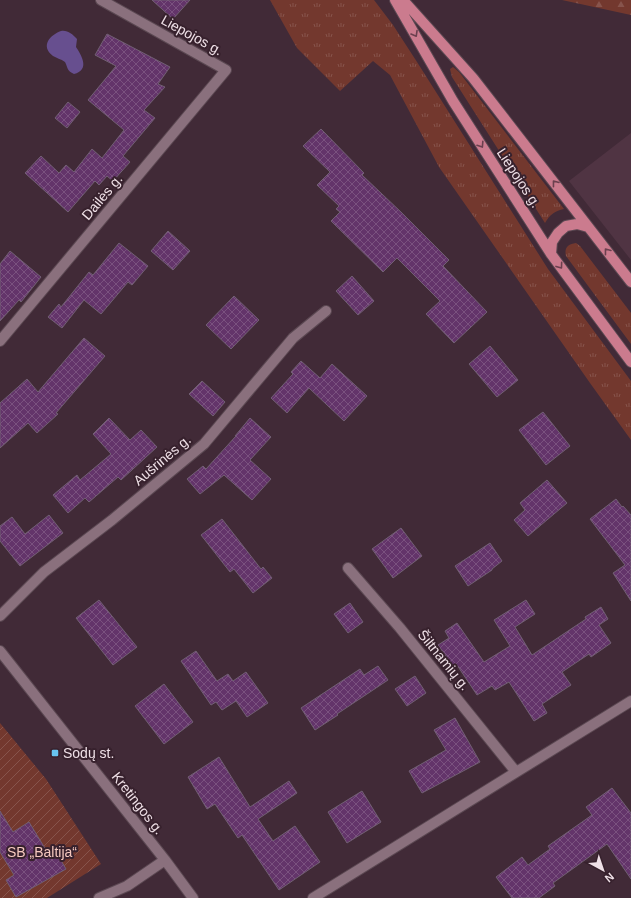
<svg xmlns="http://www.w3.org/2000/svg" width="631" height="898" font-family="Arial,sans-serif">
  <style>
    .built { fill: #503443 }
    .grass { fill: url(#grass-tufts) }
    .forest { fill: url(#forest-firs) }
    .garden { fill: url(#garden-furrows) }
    .water { fill: #674f8f }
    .building { fill: url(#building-cross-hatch); stroke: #715f73 }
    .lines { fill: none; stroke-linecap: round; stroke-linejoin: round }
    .street-casing { stroke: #5b4852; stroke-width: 12 }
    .primary-casing { stroke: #5b4852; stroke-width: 12 }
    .street { stroke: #8a707d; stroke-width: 10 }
    .primary { stroke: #cb7b8e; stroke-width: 10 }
    .oneway { stroke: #6b404f }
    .poi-dot { fill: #68c4f0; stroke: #37212d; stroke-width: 1.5 }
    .labels { text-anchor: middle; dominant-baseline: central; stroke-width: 4; stroke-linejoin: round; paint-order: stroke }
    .street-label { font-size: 14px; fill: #efe0e7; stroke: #37212d }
    .poi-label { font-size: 14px; fill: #efe0e7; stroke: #37212d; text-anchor: start }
    .park-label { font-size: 14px; fill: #f6c9bf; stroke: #37212d }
  </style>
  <defs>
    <pattern id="grass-tufts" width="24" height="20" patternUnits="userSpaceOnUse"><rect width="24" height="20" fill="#73382e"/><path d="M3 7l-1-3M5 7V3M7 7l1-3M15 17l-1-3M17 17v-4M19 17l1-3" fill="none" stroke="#87544c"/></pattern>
    <pattern id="forest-firs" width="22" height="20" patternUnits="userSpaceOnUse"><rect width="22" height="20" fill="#73382e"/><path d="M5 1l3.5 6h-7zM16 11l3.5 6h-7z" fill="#87544c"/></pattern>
    <pattern id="garden-furrows" width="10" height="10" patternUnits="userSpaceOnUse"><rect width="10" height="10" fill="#73382e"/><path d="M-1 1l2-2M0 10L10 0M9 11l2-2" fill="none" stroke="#87544c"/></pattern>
    <pattern id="building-cross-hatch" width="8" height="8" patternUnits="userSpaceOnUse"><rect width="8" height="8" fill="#63346a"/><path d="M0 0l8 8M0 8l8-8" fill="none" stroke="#7a517f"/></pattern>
  </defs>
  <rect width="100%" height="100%" fill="#412a37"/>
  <!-- built -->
  <path class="built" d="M631 133V260L569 181Z"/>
  <!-- grass -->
  <path class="grass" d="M270 0H374L393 25 417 62 548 269 631 381V440L590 383 439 167 390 75 373 61 340 91 297 48Z
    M453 67 459 72 564 209C555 211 550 214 545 223L452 77 450 69Z
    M576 243 580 246 631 313V344L566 256C564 248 568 244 576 243Z"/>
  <!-- forest -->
  <path class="forest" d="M562 0H631V15Z"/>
  <!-- garden -->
  <path class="garden" d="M0 723 46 779 101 864 47 898H0Z"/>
  <!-- water -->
  <path class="water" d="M61 31C68 30 72 34 77 39L76 47C82 56 90 70 74 74 67 71 68 68 65 62 61 59 56 58 53 56 40 46 50 35 61 31Z"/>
  <!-- building -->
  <path class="building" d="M152 0H190L173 19Z
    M107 34 170 67 158 84 165 87 144 110 155 118 123 156 130 162 113 181 107 176 99 185 95 181 68 212 25 173 41 156 59 173 66 165 74 172 92 149 102 158 124 130 88 100 116 66 95 55Z
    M68 102 80 112 67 128 55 118Z
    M321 129 364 173 362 175 402 213 449 260 443 266 487 312 454 343 426 314 440 301 397 258 383 272 331 221 340 212 336 209 339 206 317 185 330 172 303 146Z
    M168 231 190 251 173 270 151 251Z
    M119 243 148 266 132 285 128 282 101 314 84 300 62 328 48 317 59 304 61 307 89 272 93 275Z
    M10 251 41 277 21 302 19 300 0 321V264Z
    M352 276 374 301 358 315 336 291Z
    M234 296 259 320 231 349 206 325Z
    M84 338 105 356 56 413 58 414 37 433 28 423 0 448V403L27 379 38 392Z
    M490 346 518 380 497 397 469 364Z
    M301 361 320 378 332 364 367 396 344 421 309 388 287 413 271 398 293 374 291 372Z
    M202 381 225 402 213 416 189 394Z
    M543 412 570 446 546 465 519 430Z
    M109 418 130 440 141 430 157 447 121 480 118 477 89 502 85 498 68 513 53 495 77 475 80 480 111 454 93 434Z
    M250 418 271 437 250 460 271 479 252 500 224 475 200 494 187 479 203 466 206 469 236 436H235Z
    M547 480 567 503 528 536 514 520 525 510 520 503Z
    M616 499 622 507 623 506 631 515V601L613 573 625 565 590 519Z
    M49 515 63 533 20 566 0 541V526L12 517 25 534Z
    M222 519 261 569 263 567 272 578 253 593 234 569 230 572 201 535Z
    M401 528 422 556 393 578 372 549Z
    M490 543 502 561 492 569V570L468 586 455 566Z
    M99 600 137 647 113 665 76 618Z
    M526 600 535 614 515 627 532 655 586 619 585 617 601 607 608 619 599 625 611 643 591 657 589 654 562 672 571 685 542 704 547 713 534 721 509 682 495 690 492 686 477 695 457 665 454 667 438 645 449 638 445 631 457 623 484 662 510 646 494 620Z
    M350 603 363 622 348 633 334 614Z
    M196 651 217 681 228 674 233 681 246 672 268 703 247 717 236 701 222 710 216 702 211 705 181 661Z
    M378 666 388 680 337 714 338 715 315 730 301 708 360 669 364 675Z
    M415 676 426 693 407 706 395 689Z
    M164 684 193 722 164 744 135 706Z
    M455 718 480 762 422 793 409 771 446 750 434 730Z
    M219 757 250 807 289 781 297 793 258 819 273 841 295 826 320 862 279 890 242 835 238 838 215 804 207 809 188 777Z
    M612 788 631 813V879L607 844 553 883 555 886 539 898H512L496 877 522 857 528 865 550 849 548 846 592 815 586 807Z
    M362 791 381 822 347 843 328 812Z
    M0 811 13 832 29 822 49 855 56 852 66 869 16 897 6 880 14 875 0 852Z"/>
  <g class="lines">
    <defs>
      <path id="street" d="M0 341 226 70 101 0
        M348 568 400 628 516 772
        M0 616 44 572 112 520 204 444 293 338 326 311
        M0 651 165 860 193 898
        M99 898 127 886 165 860
        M313 898 631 701"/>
      <path id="primary" d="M395 0 453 101 551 254 631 362
        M403 0 473 78 631 282
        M551 254 552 242 558 233 566 226 577 224 588 227"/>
    </defs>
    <!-- street casing -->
    <use href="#street" class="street-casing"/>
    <!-- primary casing -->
    <use href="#primary" class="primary-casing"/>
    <!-- street -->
    <use href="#street" class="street"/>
    <!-- primary -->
    <use href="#primary" class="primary"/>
  </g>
  <!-- one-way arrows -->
  <defs><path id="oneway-chevron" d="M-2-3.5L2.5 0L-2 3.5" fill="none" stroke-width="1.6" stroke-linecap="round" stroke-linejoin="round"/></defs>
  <g class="oneway">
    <use href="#oneway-chevron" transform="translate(415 34) rotate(60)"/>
    <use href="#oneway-chevron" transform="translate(481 145) rotate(57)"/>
    <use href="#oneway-chevron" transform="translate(555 183) rotate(-128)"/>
    <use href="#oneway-chevron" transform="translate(607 251) rotate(-128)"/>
    <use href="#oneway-chevron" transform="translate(560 266) rotate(54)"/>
  </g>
  <!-- markers -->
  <rect class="poi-dot" x="51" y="749" width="8" height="8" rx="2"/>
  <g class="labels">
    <!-- street labels -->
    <g class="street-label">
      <text transform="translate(192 35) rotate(29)">Liepojos g.</text>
      <text transform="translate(519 178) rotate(57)">Liepojos g.</text>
      <text transform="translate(102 197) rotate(-50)">Dailės g.</text>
      <text transform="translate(162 460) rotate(-40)">Aušrinės g.</text>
      <text transform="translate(444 660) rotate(51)">Šiltnamių g.</text>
      <text transform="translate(138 803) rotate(52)">Kretingos g.</text>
    </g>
    <!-- poi labels -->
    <g class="poi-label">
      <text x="63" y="753">Sodų st.</text>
    </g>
    <!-- park labels -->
    <g class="park-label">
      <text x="42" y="852">SB „Baltija“</text>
    </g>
  </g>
  <!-- north arrow -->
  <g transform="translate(603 870) rotate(140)" stroke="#37212d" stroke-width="3" paint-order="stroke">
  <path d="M0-3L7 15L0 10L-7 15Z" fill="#efe0e7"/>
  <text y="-6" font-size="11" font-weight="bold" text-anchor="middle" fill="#efe0e7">N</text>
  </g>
</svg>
